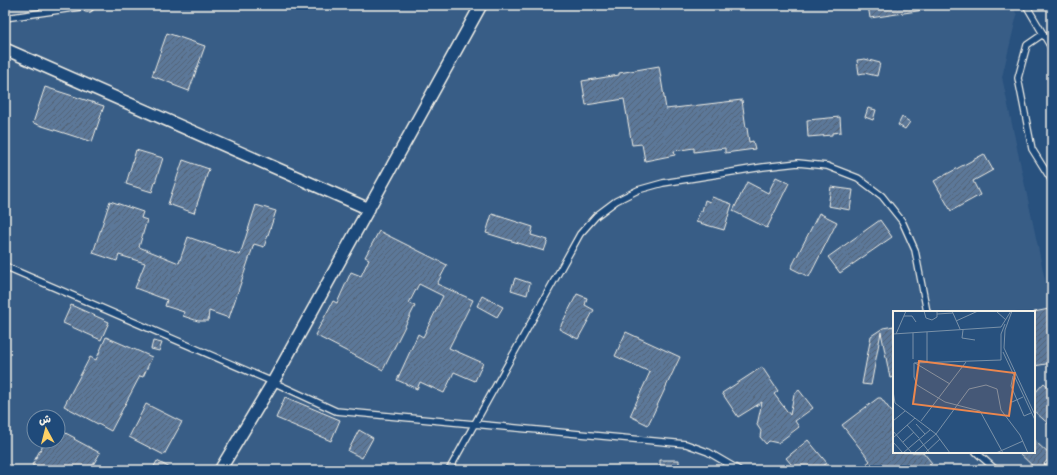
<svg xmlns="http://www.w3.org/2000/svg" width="1057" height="475" font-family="Itim,'Playpen Sans Arabic',sans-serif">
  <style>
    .built { fill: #375d86; fill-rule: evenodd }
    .building { fill: url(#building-hatch); stroke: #f4f1e8 }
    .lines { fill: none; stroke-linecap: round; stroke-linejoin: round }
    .lane-casing { stroke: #f4f1e8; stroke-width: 8 }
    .street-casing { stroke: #f4f1e8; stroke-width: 14 }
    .lane { stroke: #1f4a7a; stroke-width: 5.5 }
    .street { stroke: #1f4a7a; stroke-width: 11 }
    .inset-road { fill: none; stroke: #7a91a8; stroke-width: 1 }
    .view { fill: #ec874e; fill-opacity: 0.15; stroke: #ec874e; stroke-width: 2 }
    .inset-edge { fill: none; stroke: #f4f1e8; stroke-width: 2 }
  </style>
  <defs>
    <pattern id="building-hatch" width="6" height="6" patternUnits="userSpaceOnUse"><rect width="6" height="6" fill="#5b7899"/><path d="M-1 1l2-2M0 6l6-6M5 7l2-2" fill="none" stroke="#536274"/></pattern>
  </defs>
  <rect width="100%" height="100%" fill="#28517e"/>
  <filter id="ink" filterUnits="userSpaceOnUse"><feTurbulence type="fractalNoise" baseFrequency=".025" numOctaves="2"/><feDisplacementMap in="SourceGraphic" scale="8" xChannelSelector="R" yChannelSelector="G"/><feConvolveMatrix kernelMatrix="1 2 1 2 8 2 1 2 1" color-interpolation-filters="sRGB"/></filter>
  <g filter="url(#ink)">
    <!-- built -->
    <path class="built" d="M5 5H1012L1017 15 1002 77 1052 313V470H5ZM894 312H1034V452H894ZM34 417H58V441H34Z"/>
    <!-- building -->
    <path class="building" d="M868 5H923L924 10 870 18Z
      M167 33 205 46 189 91 173 85V84L152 76Z
      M865 59 880 63 877 76 864 73 859 74 857 60Z
      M659 66 666 109 742 100 746 128H747L749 142 753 141 755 149 725 153V148L694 152V148L674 151 675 155 645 161 642 144 632 145 624 99 586 105 582 81 619 75V73Z
      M45 87 104 106 92 142 33 123Z
      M868 108 876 110 873 120 865 117Z
      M840 117 841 132 832 133V135L808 137 807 120Z
      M902 117 910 122 905 129 898 125Z
      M136 150 163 158 152 192 126 184Z
      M984 154 993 170 973 181 980 195 951 211 934 181Z
      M183 160 209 169 194 213 168 204Z
      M776 177 789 183 767 228 733 211 747 182 768 193Z
      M831 187 853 190 850 210 828 206Z
      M712 197 732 204 724 230 696 222 700 211H702L705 200 710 202Z
      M110 201 143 212 141 218 147 220 139 247 179 263 188 237 240 255 256 205 276 211 264 247 254 244 229 318 209 311 208 321H198L183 316 184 312 165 306 167 300 135 288 145 263 119 255 117 261 93 253Z
      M819 213 837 222 809 277 791 268Z
      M492 214 533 227 531 235 548 240 544 251 486 233Z
      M880 220 892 237 840 273 828 257Z
      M379 231 447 265 437 284 473 300 449 348 483 363 475 381 454 372 444 393 420 382 417 389 397 380 418 334 423 337 443 296 419 284 409 303 415 306 383 370 315 335 333 301 337 303 351 272 361 276 369 259 365 257Z
      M515 278 530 283 527 295 511 290Z
      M577 294 587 298 585 305 594 310 578 339 559 329Z
      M482 296 503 307 497 317 477 306Z
      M71 305 109 322 101 340 63 323Z
      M1049 309 1052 326V363L1034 366V312Z
      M894 326V377L890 378 881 332 871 385 862 384 871 336 883 328Z
      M626 332 680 357 648 425 630 416 650 372 615 356Z
      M106 337 152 357 143 377 140 376 111 431 64 406 90 357 96 360Z
      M153 341 162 343 159 351 151 349Z
      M762 367 778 391 774 394 790 415 794 394 799 390 813 408 795 421 799 427 778 443 769 441 766 444 760 437 761 431 757 425 762 402 738 417 722 393Z
      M1044 383 1052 390V427L1034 411V394Z
      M285 397 340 420 331 441 276 418Z
      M878 398H881L894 415V452H923L932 463 923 470H859L870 461 842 425Z
      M146 404 182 422 164 455 129 437Z
      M58 429 75 438 74 439 100 453 90 470H41L32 465 45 441H58Z
      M359 430 373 438 362 458 348 451Z
      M808 440 827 463 818 470H796L786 458Z
      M1034 440 1051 456 1044 464 1050 470H1037L1018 452H1034Z
      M660 460H679V470H660Z
      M157 461 174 470H152Z"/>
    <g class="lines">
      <defs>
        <path id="lane" d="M1026 5 1052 49
          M5 18 94 5
          M1043 34 1027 45 1018 78 1032 149 1052 181
          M5 265 9 268 273 382 336 411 686 444 708 452 739 470
          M976 452 996 470
          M449 470 580 234 596 216 616 201 638 190 663 183 763 167 798 163 827 166 858 178 882 196 902 221 915 250 927 312"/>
        <path id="street" d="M88 5V6
          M5 49 369 209
          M220 470 273 382 481 5"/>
      </defs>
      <!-- lane casing -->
      <use href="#lane" class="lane-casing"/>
      <!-- street casing -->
      <use href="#street" class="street-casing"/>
      <!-- lane -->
      <use href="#lane" class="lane"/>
      <!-- street -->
      <use href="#street" class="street"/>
    </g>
  </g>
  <!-- overview -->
  <g transform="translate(893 311)">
    <rect width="142" height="142" fill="#28517e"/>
    <path class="inset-road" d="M31 0 33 7 39 9 44 6V0M59 0 67 18M103 0 113 9M119 0 112 19 111 37 142 104M44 3 60 2M11 5H19L23 11M63 10 85 0M70 19 69 27 82 29M34 21V51M20 22V48M0 23 108 16 118 0M3 23 13 0M110 41 142 109M22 52 57 73M120 65 118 75 131 105 138 102M0 80 2 92 43 123 57 142M119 91 130 86M0 110 12 100M28 110 73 51M23 113 32 123M14 114 26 127M0 120 19 142M0 127 22 107M26 128 37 142M0 131 10 142M10 131 21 121M10 142 37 119M21 142 43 123 76 78 93 74 104 78 108 99 127 124 135 142M32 142 47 128M103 142 130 130M110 142 87 100 52 91 24 74 21 66V52L108 49V23L112 13"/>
    <path class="view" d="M26 50 122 62 116 105 20 93Z"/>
    <rect width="142" height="142" class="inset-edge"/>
  </g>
  <!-- margin -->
  <rect width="1057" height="475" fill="none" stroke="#1f4a7a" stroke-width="20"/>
  <rect x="10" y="10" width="1037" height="455" fill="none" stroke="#f4f1e8" stroke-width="1.5" filter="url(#ink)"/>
  <!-- north arrow -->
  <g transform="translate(46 429) rotate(353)"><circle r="19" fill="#1f4a7a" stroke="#748da6"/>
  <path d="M0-3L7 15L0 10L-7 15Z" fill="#ffd166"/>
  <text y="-6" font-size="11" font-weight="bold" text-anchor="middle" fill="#f4f1e8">ش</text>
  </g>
</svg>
